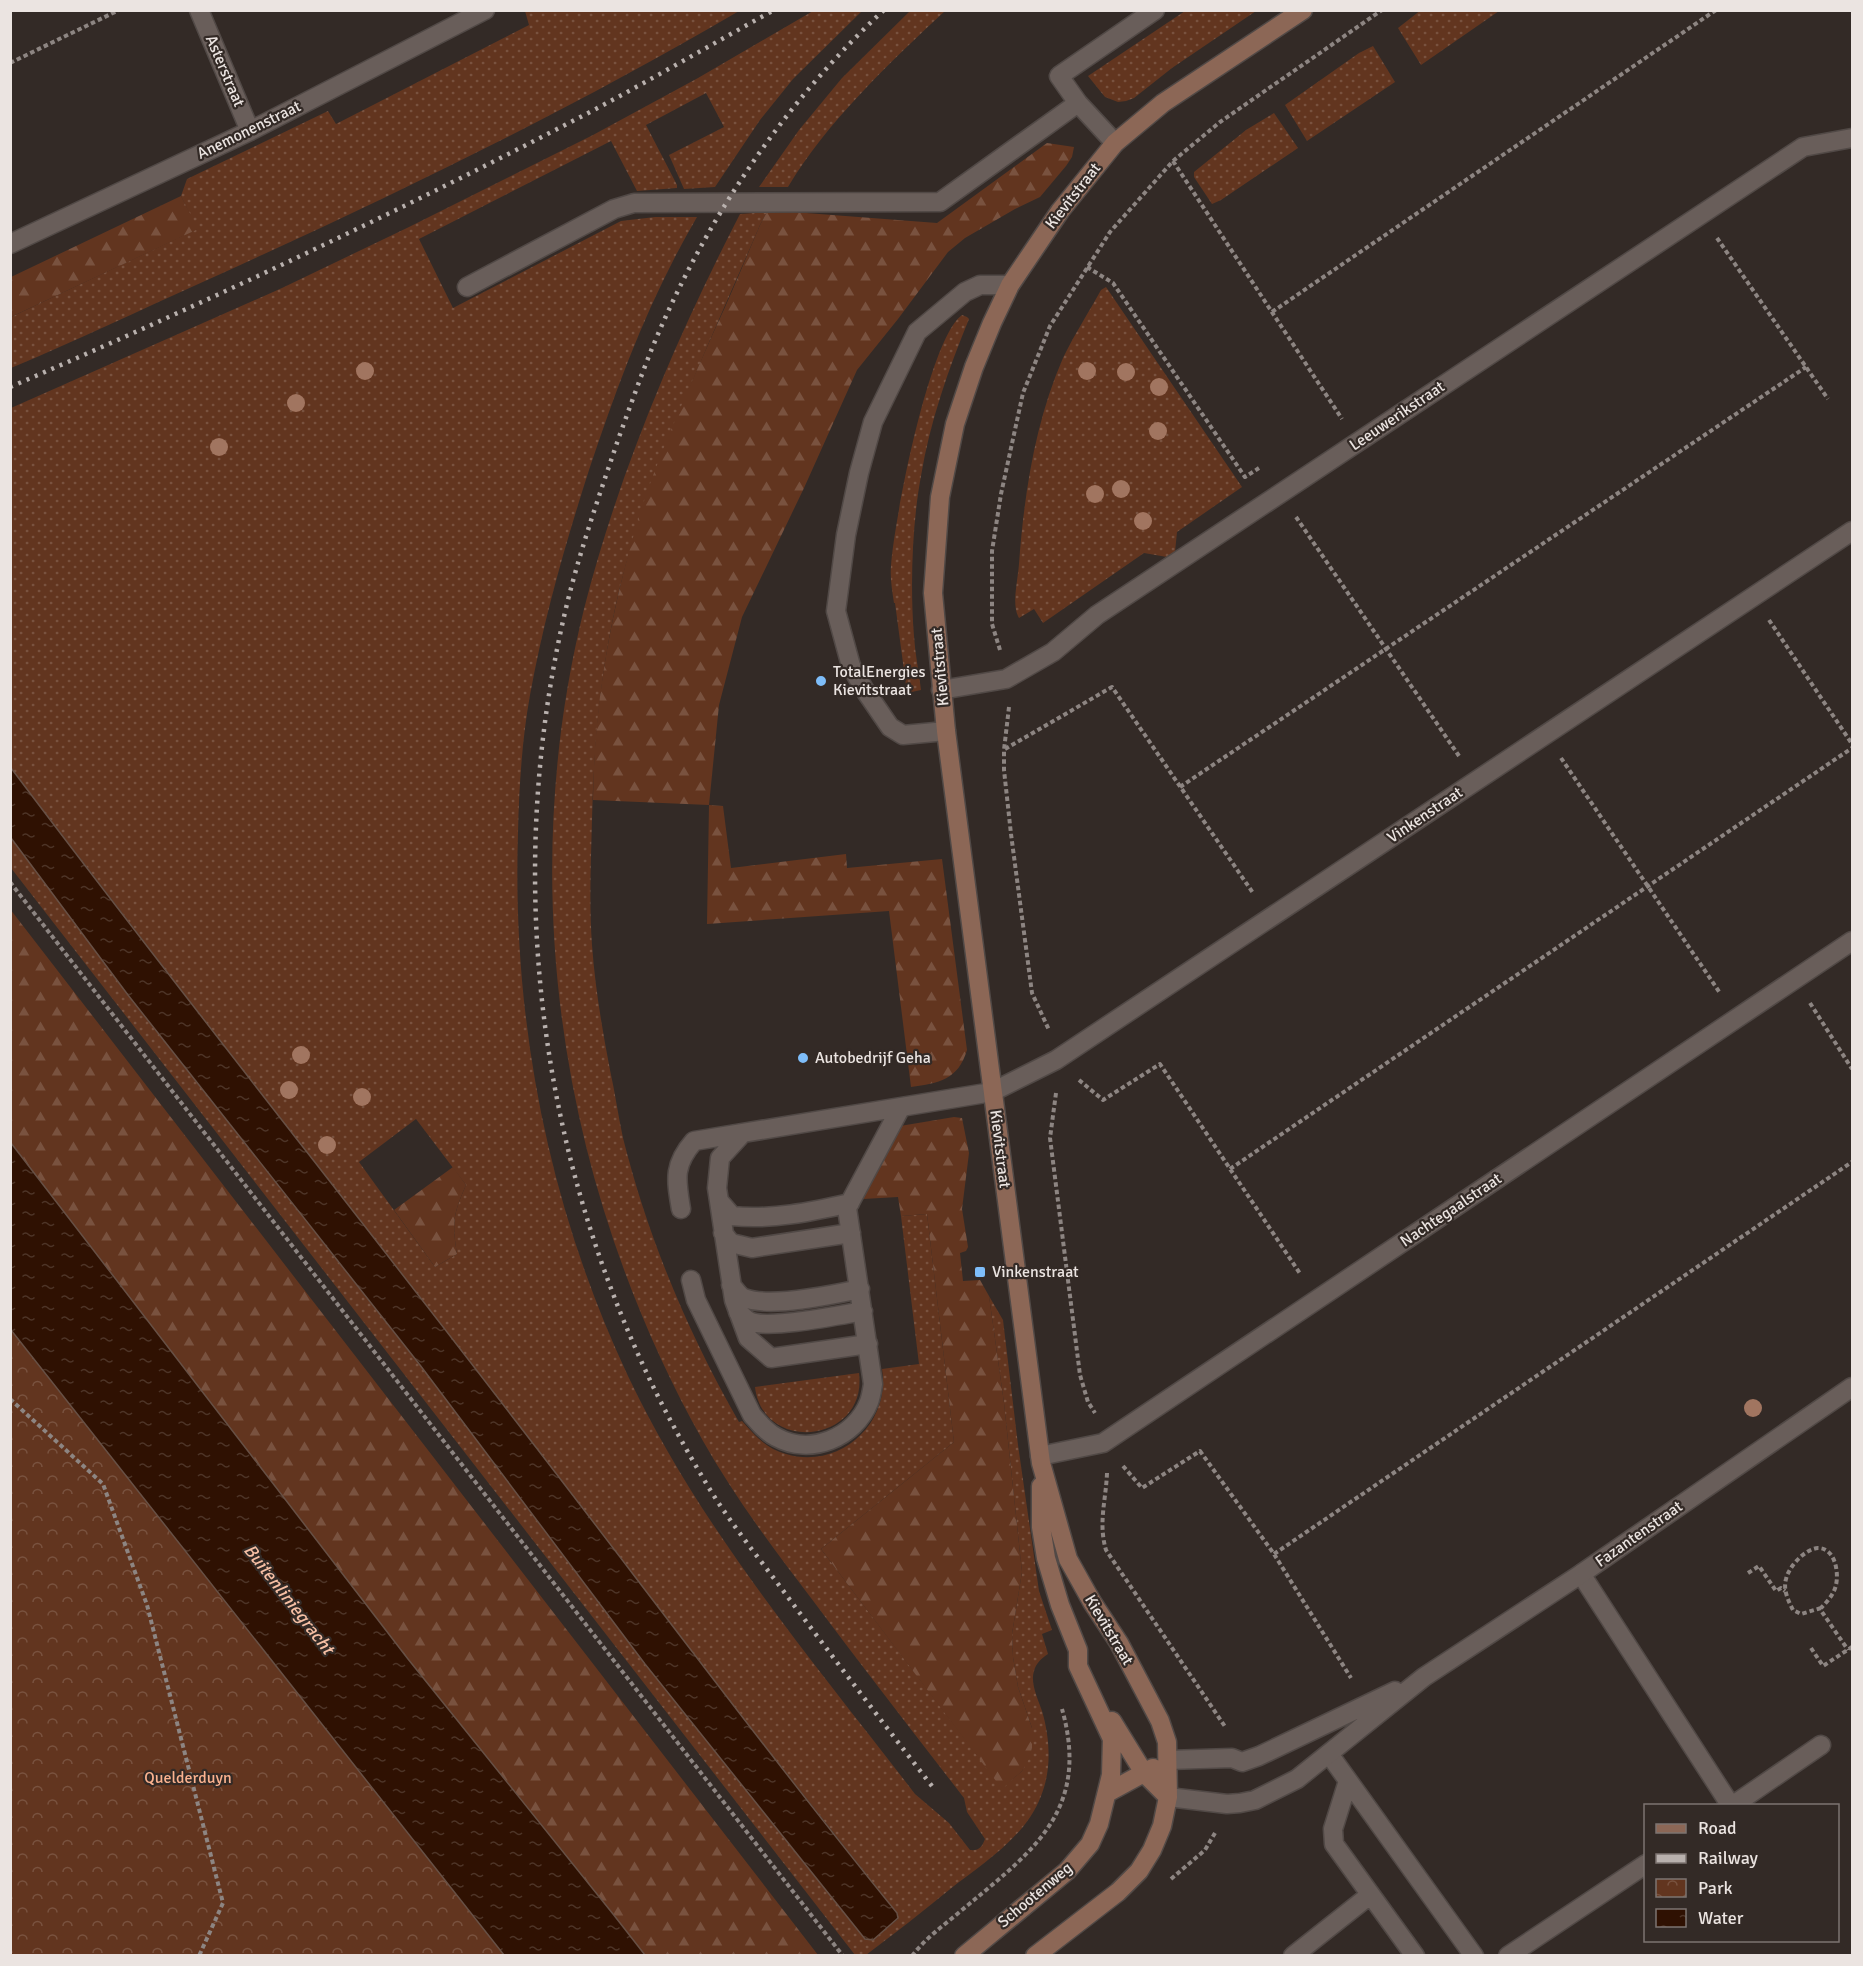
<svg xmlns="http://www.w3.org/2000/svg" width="1863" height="1966" font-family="Signika,sans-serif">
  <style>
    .grass { fill: url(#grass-dots); fill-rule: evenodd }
    .forest { fill: url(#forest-firs) }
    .park { fill: url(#park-crowns) }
    .water { fill: url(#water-ripples); stroke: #675045; stroke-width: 1.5 }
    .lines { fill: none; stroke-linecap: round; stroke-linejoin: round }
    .lane-casing { stroke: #514946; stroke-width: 21 }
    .street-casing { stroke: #514946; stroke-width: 21 }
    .secondary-casing { stroke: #514946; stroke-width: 21 }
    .path { stroke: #8d8582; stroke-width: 4; stroke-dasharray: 4.5 3; stroke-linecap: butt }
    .lane { stroke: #695e5a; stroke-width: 18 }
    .street { stroke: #695e5a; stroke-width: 18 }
    .secondary { stroke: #8c6756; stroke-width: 18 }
    .rail { stroke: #b9b1ae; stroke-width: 4.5; stroke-dasharray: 3 6; stroke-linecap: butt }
    .tree { fill: #a17560 }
    .poi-dot { fill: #7ebdf9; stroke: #332a26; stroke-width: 2 }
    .labels { text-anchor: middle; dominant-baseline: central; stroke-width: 4.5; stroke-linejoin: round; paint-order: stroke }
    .street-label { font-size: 16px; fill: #ebe4e1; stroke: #332a26 }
    .poi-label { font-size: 16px; fill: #ebe4e1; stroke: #332a26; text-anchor: start }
    .park-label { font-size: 16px; fill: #fbb28f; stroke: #332a26 }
    .water-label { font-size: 18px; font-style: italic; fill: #f6bfa4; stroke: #332a26 }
  </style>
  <defs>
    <pattern id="grass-dots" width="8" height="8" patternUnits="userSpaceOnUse" patternTransform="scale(1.5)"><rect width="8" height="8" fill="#62351f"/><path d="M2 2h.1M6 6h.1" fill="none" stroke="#79523f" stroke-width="1.8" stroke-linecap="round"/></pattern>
    <pattern id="forest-firs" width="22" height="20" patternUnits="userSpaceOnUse" patternTransform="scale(1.5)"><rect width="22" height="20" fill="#62351f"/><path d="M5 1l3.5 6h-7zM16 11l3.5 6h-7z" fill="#79523f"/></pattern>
    <pattern id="park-crowns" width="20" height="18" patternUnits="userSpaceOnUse" patternTransform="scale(1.5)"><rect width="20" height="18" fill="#62351f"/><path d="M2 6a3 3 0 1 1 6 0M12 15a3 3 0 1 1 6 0" fill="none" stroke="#79523f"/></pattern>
    <pattern id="water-ripples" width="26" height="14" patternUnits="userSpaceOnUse" patternTransform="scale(1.5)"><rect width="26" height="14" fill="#2f1102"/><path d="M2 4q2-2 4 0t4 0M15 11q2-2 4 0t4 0" fill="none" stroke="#4d3427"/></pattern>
  </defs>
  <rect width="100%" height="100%" fill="#332a26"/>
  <!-- grass -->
  <path class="grass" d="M911 10 945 11C891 61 825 124 788 187H759L799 130 842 78Z
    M1421 10H1499V11L1421 65 1398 28Z
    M525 11H739C567 112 386 199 205 281 140 310 76 341 11 368V317L197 229 181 196 187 179 328 111 336 124 529 25Z
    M813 11H862L793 79 760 120 715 187 684 189 669 155 724 127 706 93 646 125 677 185V188L637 191 611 141 419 239 453 308 621 221 655 217H697C650 297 618 383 589 470 565 545 544 618 530 695 522 740 519 787 518 833 512 1020 548 1206 628 1376 701 1530 813 1661 915 1794L949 1823 970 1850C979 1851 982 1847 985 1839L967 1812 964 1798C913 1732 861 1665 811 1598 772 1547 734 1496 703 1441 562 1190 514 890 584 609 619 472 676 338 740 214L767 212 760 225C712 337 660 447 626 564 603 647 594 733 592 819 591 861 589 903 592 945 595 987 602 1028 610 1070 615 1092 618 1115 623 1138 648 1238 688 1333 739 1422L742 1421C755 1436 767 1449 786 1454 840 1470 891 1423 882 1369L919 1364 901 1216 927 1214 954 1442 821 1549 1002 1788 1022 1771 1032 1748V1728L1018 1687 1013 1657 1012 1634 1022 1572 1004 1403 989 1296 1003 1320 1018 1445 1039 1591 1052 1630 1042 1634 1048 1654C1042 1658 1036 1663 1034 1671 1030 1683 1038 1699 1042 1711 1050 1738 1052 1769 1041 1796 1026 1837 982 1864 949 1890 922 1912 894 1934 866 1955H855L11 868V838L128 995 420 1365 645 1664 865 1939 873 1940 898 1919 897 1913 721 1690 517 1422 321 1172 11 768V408L282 288 409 227 593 135 698 78ZM416 1119 466 1185C453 1214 452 1223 457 1254L435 1267 359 1162Z
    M1185 11H1256L1172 68 1134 98 1126 101 1118 102 1105 97 1088 76Z
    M1373 46 1395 82 1307 141 1285 105 1359 53Z
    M1274 113 1298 148 1221 200 1212 204 1194 177V172L1246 130Z
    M1106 287 1242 487 1177 532 1175 552 1167 557 1144 553 1043 623 1034 609 1019 618C1011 605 1018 580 1019 564 1024 495 1035 422 1063 358 1074 335 1089 312 1101 290Z
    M962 315 967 317 969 319C948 370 930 422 921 476 912 524 910 587 914 636 915 654 919 672 921 690L907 693 895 603H894C892 590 890 578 891 566 894 521 929 339 962 315Z
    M859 1373C868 1443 763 1455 755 1387Z"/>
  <!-- forest -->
  <path class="forest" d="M1047 143 1074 147 1072 157 1066 166 1040 197 1015 209 965 238 948 252 898 319 857 370 804 488 742 617 719 705 709 805 723 806 731 868 846 854 847 868 942 859 967 1050C958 1080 939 1083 911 1087L889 911 707 924 709 805 593 800C594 699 613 598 644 501 664 442 690 386 715 329 731 295 745 260 760 225L767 212H793L937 223Z
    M181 196 198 229 11 317V277Z
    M10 909 818 1955H645L613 1914 408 1659 11 1143Z
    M954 1117 962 1118 969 1153 962 1209 968 1247 966 1251 960 1253 963 1281 980 1280 989 1296 1004 1403 1022 1572 1012 1634 1013 1657 1018 1687 1032 1728V1748L1029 1759 1022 1771 1002 1789 821 1549 954 1442 927 1214 901 1216 898 1197 863 1199 894 1127Z
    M453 1167 466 1185C453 1214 452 1223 457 1254L435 1267 394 1210Z"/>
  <!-- park -->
  <path class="park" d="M11 1260 548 1955H11Z"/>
  <!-- water -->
  <path class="water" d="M11 768C177 989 350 1205 518 1424 644 1587 767 1753 897 1913L898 1918 873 1940 865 1939 645 1664 420 1365 128 995 11 838Z
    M11 1143 408 1659 613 1914 645 1955H504L11 1330Z"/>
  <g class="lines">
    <defs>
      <path id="lane" d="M1115 143 1078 103 1059 76 1155 10
        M467 287 614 209 634 203 940 202 1078 103
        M946 731 903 735 890 727 864 689 851 666 836 611 846 535 859 473 873 422 917 332 965 292 980 285H1010
        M742 1134 720 1158 717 1188 734 1300 748 1338 771 1358 868 1344
        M719 1201 732 1216C771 1220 811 1212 850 1203
        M681 1209C676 1179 673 1165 694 1141L992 1092
        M723 1233 731 1243 752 1248 851 1233
        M691 1280 696 1300 752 1415C759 1423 766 1432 776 1437 810 1456 855 1438 869 1402 871 1397 872 1390 873 1384L847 1208 901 1107
        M731 1285C735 1289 739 1296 744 1298 770 1308 832 1295 860 1289
        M738 1312C742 1315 745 1319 749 1321 767 1330 840 1315 863 1311
        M1581 1574 1731 1806
        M1329 1754 1474 1956
        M1348 1781 1333 1829 1334 1844 1415 1956
        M1732 1806 1821 1745
        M1293 1956 1370 1895
        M1508 1956 1646 1864"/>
      <path id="street" d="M199 10 250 131
        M10 244 250 131 485 10
        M941 690 1006 679 1053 652 1097 615 1803 147 1852 138
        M992 1092 1056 1060 1852 531
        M1040 1456 1103 1443 1852 941
        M1168 1760 1232 1758 1242 1762 1259 1756 1395 1691
        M1168 1797 1227 1804 1240 1803 1255 1800 1297 1779 1424 1677 1581 1574 1852 1387"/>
      <path id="secondary" d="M1112 1721 1144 1773 1168 1797
        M1107 1793 1153 1768
        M964 1956 1067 1871 1090 1844 1099 1824 1111 1775 1112 1739 1078 1666V1650L1060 1605 1046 1558 1041 1527V1486
        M1035 1956 1118 1892 1139 1871 1152 1850 1162 1826 1168 1797 1167 1742 1160 1721 1119 1643 1092 1602 1068 1559 1041 1463 946 731 933 593 940 497 955 424 974 367 992 323 1010 285 1060 211 1115 143 1163 103 1303 10"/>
    </defs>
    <!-- lane casing -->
    <use href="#lane" class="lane-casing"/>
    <!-- street casing -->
    <use href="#street" class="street-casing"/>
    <!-- secondary casing -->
    <use href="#secondary" class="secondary-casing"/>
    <!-- path -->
    <path class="path" d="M10 63 119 10
      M1173 161 1342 419
      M1717 238 1828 399
      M1087 267 1113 283 1245 477 1259 468
      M1272 312 1716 10
      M1296 517 1459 756
      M1769 620 1852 744
      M1000 650 992 624V551L1001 494 1023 393 1050 326 1110 232 1173 161 1220 122 1382 10
      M1009 707 1004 750V770L1011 834 1032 993 1049 1030
      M1005 749 1112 687 1253 893
      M1561 758 1720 993
      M1180 787 1806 367
      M10 882 843 1956
      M1810 1003 1852 1069
      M1079 1080 1103 1100 1160 1064 1301 1275
      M1056 1093 1050 1138 1080 1375 1088 1402 1095 1413
      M1230 1169 1852 748
      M10 1399 103 1484 147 1605 223 1903 199 1956
      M1123 1466 1142 1488 1200 1451 1274 1554 1351 1678
      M1107 1473C1106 1500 1098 1523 1106 1550L1226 1728
      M1274 1554 1852 1162
      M1748 1573 1759 1566 1776 1591 1781 1588 1785 1591
      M1821 1608 1801 1614 1793 1610C1788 1600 1783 1590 1786 1579 1789 1566 1805 1549 1818 1548 1835 1548 1839 1572 1836 1585 1834 1594 1827 1602 1821 1608L1822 1612 1848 1650
      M1811 1648 1823 1666 1852 1647
      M1171 1879 1205 1850 1215 1833
      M912 1956C924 1940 940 1928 956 1915 1027 1855 1092 1815 1062 1709"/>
    <!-- lane -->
    <use href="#lane" class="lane"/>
    <!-- street -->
    <use href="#street" class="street"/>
    <!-- secondary -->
    <use href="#secondary" class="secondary"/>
    <!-- rail -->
    <path class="rail" d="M884 10C791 96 718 202 666 316 648 355 634 396 619 437 600 493 580 550 566 608 506 861 534 1128 643 1365 662 1407 685 1448 709 1488 733 1527 763 1563 790 1600 838 1664 886 1727 935 1790
      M10 387C199 306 385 218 567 124 637 88 705 48 774 10"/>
  </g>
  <!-- trees -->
  <g class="tree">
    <circle cx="365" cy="371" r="9"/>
    <circle cx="1087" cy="371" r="9"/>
    <circle cx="1126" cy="372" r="9"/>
    <circle cx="1159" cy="387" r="9"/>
    <circle cx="296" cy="403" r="9"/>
    <circle cx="1158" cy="431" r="9"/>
    <circle cx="219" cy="447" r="9"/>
    <circle cx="1121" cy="489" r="9"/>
    <circle cx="1095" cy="494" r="9"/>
    <circle cx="1143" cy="521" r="9"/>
    <circle cx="301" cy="1055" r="9"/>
    <circle cx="289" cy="1090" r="9"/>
    <circle cx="362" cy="1097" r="9"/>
    <circle cx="327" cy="1145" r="9"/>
    <circle cx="1753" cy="1408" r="9"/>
  </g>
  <!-- markers -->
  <g class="poi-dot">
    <circle cx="821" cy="681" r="6"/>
    <circle cx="803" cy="1058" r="6"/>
    <rect x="974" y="1266" width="12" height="12" rx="3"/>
  </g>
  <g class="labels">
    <!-- street labels -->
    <g class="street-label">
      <text transform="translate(225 71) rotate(67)">Asterstraat</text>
      <text transform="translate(249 130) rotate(-26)">Anemonenstraat</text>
      <text transform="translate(1073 196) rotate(-52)">Kievitstraat</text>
      <text transform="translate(1397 416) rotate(-34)">Leeuwerikstraat</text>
      <text transform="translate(940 667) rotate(-95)">Kievitstraat</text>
      <text transform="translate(1425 815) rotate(-34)">Vinkenstraat</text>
      <text transform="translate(1000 1149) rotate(83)">Kievitstraat</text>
      <text transform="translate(1451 1210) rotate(-34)">Nachtegaalstraat</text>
      <text transform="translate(1639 1534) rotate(-35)">Fazantenstraat</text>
      <text transform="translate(1109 1630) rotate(59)">Kievitstraat</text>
      <text transform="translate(1035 1895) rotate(-40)">Schootenweg</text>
    </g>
    <!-- poi labels -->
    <g class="poi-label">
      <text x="833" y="672">TotalEnergies<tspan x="833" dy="18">Kievitstraat</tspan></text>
      <text x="815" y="1058">Autobedrijf Geha</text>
      <text x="992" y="1272">Vinkenstraat</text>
    </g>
    <!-- park labels -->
    <g class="park-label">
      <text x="188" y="1778">Quelderduyn</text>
    </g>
    <!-- water labels -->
    <g class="water-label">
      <text transform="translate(289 1599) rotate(52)">Buitenliniegracht</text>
    </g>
  </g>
  <!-- border -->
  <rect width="1863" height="1966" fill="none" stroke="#ebe4e1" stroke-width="24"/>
  <!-- legend -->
  <rect x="1644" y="1804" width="195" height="138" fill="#332a26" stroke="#7d7471" stroke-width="1.5"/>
  <rect x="1656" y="1824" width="30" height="9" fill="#8c6756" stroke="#7d7471" stroke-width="1.5"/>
  <text x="1698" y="1834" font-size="18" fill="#ebe4e1">Road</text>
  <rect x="1656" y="1854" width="30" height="9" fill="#b9b1ae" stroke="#7d7471" stroke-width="1.5"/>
  <text x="1698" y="1864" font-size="18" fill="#ebe4e1">Railway</text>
  <rect x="1656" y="1879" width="30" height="18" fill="url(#park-crowns)" stroke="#7d7471" stroke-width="1.5"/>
  <text x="1698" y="1894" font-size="18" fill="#ebe4e1">Park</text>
  <rect x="1656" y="1909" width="30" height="18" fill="url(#water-ripples)" stroke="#7d7471" stroke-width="1.5"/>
  <text x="1698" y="1924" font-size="18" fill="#ebe4e1">Water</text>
</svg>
